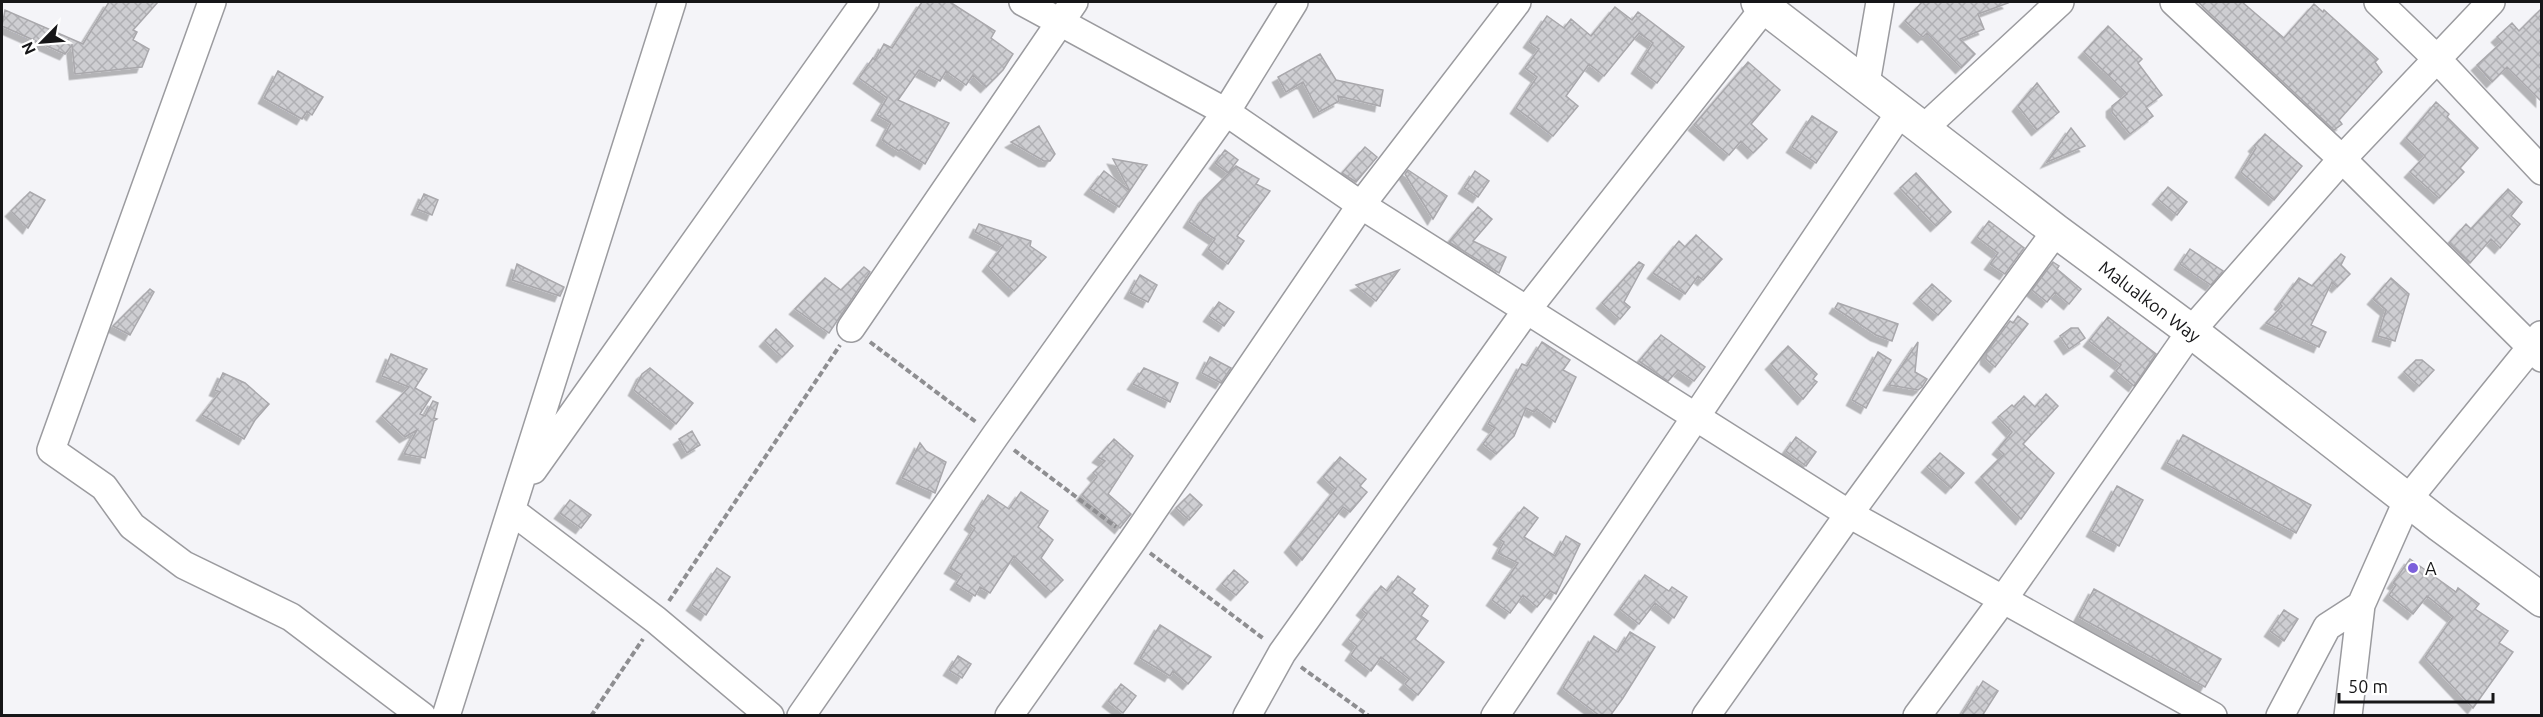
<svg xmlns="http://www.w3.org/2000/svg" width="2543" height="717" font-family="Ubuntu,sans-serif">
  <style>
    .building { fill: url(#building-cross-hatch); stroke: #a9a8ac; stroke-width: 1.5; filter: url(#shadow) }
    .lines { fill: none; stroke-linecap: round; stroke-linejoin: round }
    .minor-casing { stroke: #9b9b9f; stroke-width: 30 }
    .major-casing { stroke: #9b9b9f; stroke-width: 36 }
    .path { stroke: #8e8e91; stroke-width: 4; stroke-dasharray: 6 3; stroke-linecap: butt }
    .minor { stroke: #fff; stroke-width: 27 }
    .major { stroke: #fff; stroke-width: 33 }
    .poi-dot { fill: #7c60db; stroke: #fff; stroke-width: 2 }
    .labels { text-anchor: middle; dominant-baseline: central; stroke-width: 4.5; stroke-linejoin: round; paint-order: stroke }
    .street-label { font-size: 18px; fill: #161618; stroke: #fff }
    .poi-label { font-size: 18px; fill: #161618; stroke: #fff; text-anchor: start }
  </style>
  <defs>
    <pattern id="building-cross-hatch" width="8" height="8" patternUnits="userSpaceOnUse" patternTransform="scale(1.5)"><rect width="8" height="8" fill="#ceced2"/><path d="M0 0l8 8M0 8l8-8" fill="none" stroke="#b0b0b4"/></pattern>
    <filter id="shadow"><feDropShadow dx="-5.5" dy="5.5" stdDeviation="0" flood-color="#0004"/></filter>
  </defs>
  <rect width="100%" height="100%" fill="#f4f4f8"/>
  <!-- building -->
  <path class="building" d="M109 2H158L133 30 137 32 133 40 149 49 142 67 75 74 72 45 65 54 2 26 5 10 83 44Z
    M922 2H950L995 31 991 38 1013 54 1003 70 986 87 973 75 966 85 946 71 940 81 919 70 898 100 949 123 925 164 901 149 899 151 882 140 891 123 877 115 887 98 859 78 873 58 875 60 884 44 892 48Z
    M1922 2H2007L2008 3 1978 14 1984 29 1960 39 1975 54 1961 68 1927 33 1923 37 1905 21Z
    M2198 2H2242L2284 38 2314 4 2323 12 2324 10 2378 59 2375 62 2382 72 2339 120 2342 124 2334 130Z
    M1615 7 1632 20 1638 12 1684 47 1657 83 1637 68 1653 43 1639 33 1604 76 1589 64 1566 96 1578 106 1553 136 1516 108 1537 77 1525 68 1539 49 1529 42 1547 16 1564 28 1571 19 1591 36Z
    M2541 9V101L2507 67 2492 82 2477 65 2502 42 2497 37 2512 23 2519 31Z
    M2108 26 2142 59 2138 63 2162 95 2146 107 2153 116 2130 134 2112 112V106L2127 94 2109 76 2113 71 2108 75 2084 52Z
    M1320 54 1336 80 1383 90 1380 106 1338 96 1339 101 1319 112 1303 82 1286 92 1278 77Z
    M1748 62 1780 90 1751 124 1767 139 1753 153 1741 141 1729 155 1694 125Z
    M278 71 323 97 312 115 307 111 302 119 264 98Z
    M2037 83 2059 112 2037 130 2018 106Z
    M2436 102 2449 114 2447 117 2478 148 2460 168 2464 172 2439 198 2410 172 2425 156 2406 138Z
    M1812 116 1837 132 1816 163 1792 147Z
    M1039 126 1055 154 1050 161H1044L1011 142Z
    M2071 128 2085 146 2047 162Z
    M2265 134 2302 166 2274 200 2241 172 2256 148 2254 146Z
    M1365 147 1377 157 1356 182 1342 173Z
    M1225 150 1238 160 1228 173 1215 163Z
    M1113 159 1147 165 1119 207 1090 189 1104 171 1130 191Z
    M1236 166 1259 179 1256 184 1270 191 1237 236 1244 241 1228 264 1208 249 1215 239 1189 222 1204 198Z
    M1408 170 1447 196 1433 219 1405 174Z
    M1475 171 1489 181 1478 197 1464 188Z
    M1916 173 1951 212 1936 226 1900 188Z
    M2168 187 2187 202 2177 215 2158 199Z
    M2508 189 2522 202 2511 216 2520 224 2500 248 2491 239 2470 263 2449 243 2466 224 2471 229Z
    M30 192 45 200 28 228 11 211Z
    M424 194 438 200 432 215 417 209Z
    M1478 207 1492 219 1473 241 1506 257 1499 273 1449 242Z
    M1989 221 2024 248 2005 274 1990 264 1998 253 1977 237Z
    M979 224 1031 241 1030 246 1046 257 1014 291 988 266 1003 246 975 232Z
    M1696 235 1722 259 1703 280 1698 276 1685 294 1653 273 1679 241 1685 247Z
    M2190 249 2223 271 2211 285 2180 264Z
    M2341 254 2345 257 2341 265 2350 274 2337 287 2332 282 2311 325 2326 332 2319 347 2266 323 2282 306 2280 304 2299 278 2312 286Z
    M1639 262 1644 265 1624 302 1630 307 1620 319 1602 303Z
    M2053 262 2059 266 2057 269 2081 289 2069 304 2055 292 2047 302 2032 290Z
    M517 264 564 287 560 296 512 280Z
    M864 267 870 272 829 333 795 309 825 278 841 290Z
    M1399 270 1376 301 1356 285Z
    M1140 275 1157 285 1148 302 1130 293Z
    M2391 278 2409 294 2395 341 2378 336 2386 310 2373 299Z
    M1932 284 1951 301 1938 315 1919 298Z
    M150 289 154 292 130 335 113 326Z
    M1219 302 1234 312 1224 326 1209 316Z
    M1838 303 1898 324 1892 341 1876 335 1835 308Z
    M2018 316 2028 324 1995 367 1986 359V353L2010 321 2013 323Z
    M2108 317 2156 354 2134 386 2116 371 2121 365 2089 341Z
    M2071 328H2078L2085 338 2069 349 2060 336Z
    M776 329 793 346 782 357 765 341Z
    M1661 335 1705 367 1694 381 1678 370 1668 381 1639 361Z
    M1542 342 1570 360 1563 370 1576 377 1555 422 1537 409 1534 412 1526 408 1514 436 1496 454 1483 444 1495 428 1488 424 1522 364 1527 366Z
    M1918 342 1915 372 1927 379 1922 387 1918 390 1889 385Z
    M1788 346 1817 374 1813 379 1817 382 1803 399 1771 364Z
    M1878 352 1891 360 1866 408 1852 400Z
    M391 354 427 369 415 388 431 397 420 414 425 416 433 401 438 403 434 418 437 419 434 421 425 458 404 454 417 430 405 437 382 416 409 387 382 376Z
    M1210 357 1231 368 1221 383 1202 373Z
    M2416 360H2422L2434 370 2419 386 2404 372Z
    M650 368 693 403 676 424 634 390 642 374Z
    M1144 368 1178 383 1170 402 1133 384Z
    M223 373 245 383 269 404 255 420 244 439 202 415 220 392 215 390Z
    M2046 394 2058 406 2023 444 2054 473 2021 519 1981 477 2004 454 1998 449 2012 432 1998 417 2012 405 2014 407 2024 396 2035 407Z
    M692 431 700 445 687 453 679 439Z
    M2183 435 2311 505 2296 533 2167 463Z
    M1796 437 1816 452 1806 466 1786 451Z
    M1114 439 1133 456 1108 494 1131 514 1120 528 1082 495 1097 477 1093 473 1105 461 1098 457Z
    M920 443 926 451 946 462 935 493 902 478Z
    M1940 453 1964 473 1951 488 1927 467Z
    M1340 457 1366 479 1360 486 1367 492 1350 512 1343 507 1302 560 1290 547 1336 489 1323 477Z
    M2117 486 2143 500 2119 546 2092 531Z
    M1021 492 1048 511 1038 527 1053 540 1041 558 1063 580 1051 592 1014 556 990 593 980 587 975 596 956 584 962 575 950 568 975 528 970 524 988 495 1009 509Z
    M1190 494 1202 505 1189 520 1176 508Z
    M570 500 591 515 581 528 560 513Z
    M1524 507 1538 518 1524 537 1555 556 1566 536 1580 544 1556 594 1550 591 1537 607 1523 595 1510 613 1492 600 1518 563 1498 553 1504 542 1499 539Z
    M2410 559 2456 592 2458 588 2479 604 2475 609 2508 631 2499 643 2513 652 2473 708 2425 657 2453 617 2427 596 2413 614 2389 595 2396 585 2393 583Z
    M717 568 730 577 706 615 692 605Z
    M1234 570 1248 582 1236 595 1222 584Z
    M1645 575 1669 591 1672 587 1687 597 1674 618 1655 603 1639 624 1620 609Z
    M1398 576 1415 589 1412 593 1428 606 1421 616 1428 621 1415 639 1444 662 1418 695 1405 684 1409 679 1381 657 1371 671 1351 655 1357 646 1348 639 1367 614 1362 610 1381 586 1387 591Z
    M2094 589 2221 659 2205 687 2079 617Z
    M2284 610 2298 619 2284 641 2270 631Z
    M1160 625 1211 657 1188 684 1173 671 1170 676 1140 658Z
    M1630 632 1655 647 1623 698 1610 716H1600L1563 688 1594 636 1618 652Z
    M958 656 971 664 962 678 949 670Z
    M1983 681 1998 691 1982 716H1961Z
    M1121 684 1136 696 1123 713 1108 701Z"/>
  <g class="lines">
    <defs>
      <path id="minor" d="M212 2 51 450 104 487 132 526 184 565 291 617 422 716
        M1023 2 1226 112 1361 205 1849 514 2213 716
        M2174 2 2342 159 2542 358
        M2378 2 2436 58 2542 171
        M1866 83 1880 2
        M1923 129 2060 2
        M851 328 1074 2
        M533 470 865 2
        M512 511 656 620 770 716
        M446 716 672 2
        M801 716 995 436 1226 112 1294 2
        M1009 716 1133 540 1361 205 1517 2
        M1247 716 1282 653 1526 311 1765 7
        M1495 716 1901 111
        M1706 716 1849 514 2056 231
        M1917 716 2002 601 2191 331 2342 159 2491 2
        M2280 716 2327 627 2361 605 2408 499 2541 335
        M2348 716 2361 605"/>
      <path id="major" d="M1758 2 2056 231 2191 331 2440 525 2542 600"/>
    </defs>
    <!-- minor casing -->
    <use href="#minor" class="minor-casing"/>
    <!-- major casing -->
    <use href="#major" class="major-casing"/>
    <!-- path -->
    <path class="path" d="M870 342 976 422
      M1014 450 1116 527
      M1150 553 1264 639
      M669 601 840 345
      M1301 667 1369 716
      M591 716 643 639"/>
    <!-- minor -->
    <use href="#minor" class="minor"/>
    <!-- major -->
    <use href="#major" class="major"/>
  </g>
  <!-- markers -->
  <circle class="poi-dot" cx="2413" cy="568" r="6"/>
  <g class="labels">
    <!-- street labels -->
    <g class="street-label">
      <text transform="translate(2150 301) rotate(37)">Malualkon Way</text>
    </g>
    <!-- poi labels -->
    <g class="poi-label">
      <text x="2425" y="568">A</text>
    </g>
  </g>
  <!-- border -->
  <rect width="2543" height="717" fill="none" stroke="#161618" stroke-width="6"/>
  <!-- north arrow -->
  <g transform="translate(42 42) rotate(245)" stroke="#ffffff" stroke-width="4.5" paint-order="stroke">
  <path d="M0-4.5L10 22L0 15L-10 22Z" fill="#161618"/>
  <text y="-9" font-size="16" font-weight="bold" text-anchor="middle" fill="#161618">N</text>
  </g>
  <!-- scale -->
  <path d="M2339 693v9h154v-9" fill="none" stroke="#161618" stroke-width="3"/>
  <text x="2348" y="693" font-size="18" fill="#161618" stroke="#ffffff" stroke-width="4.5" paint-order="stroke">50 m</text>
</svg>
